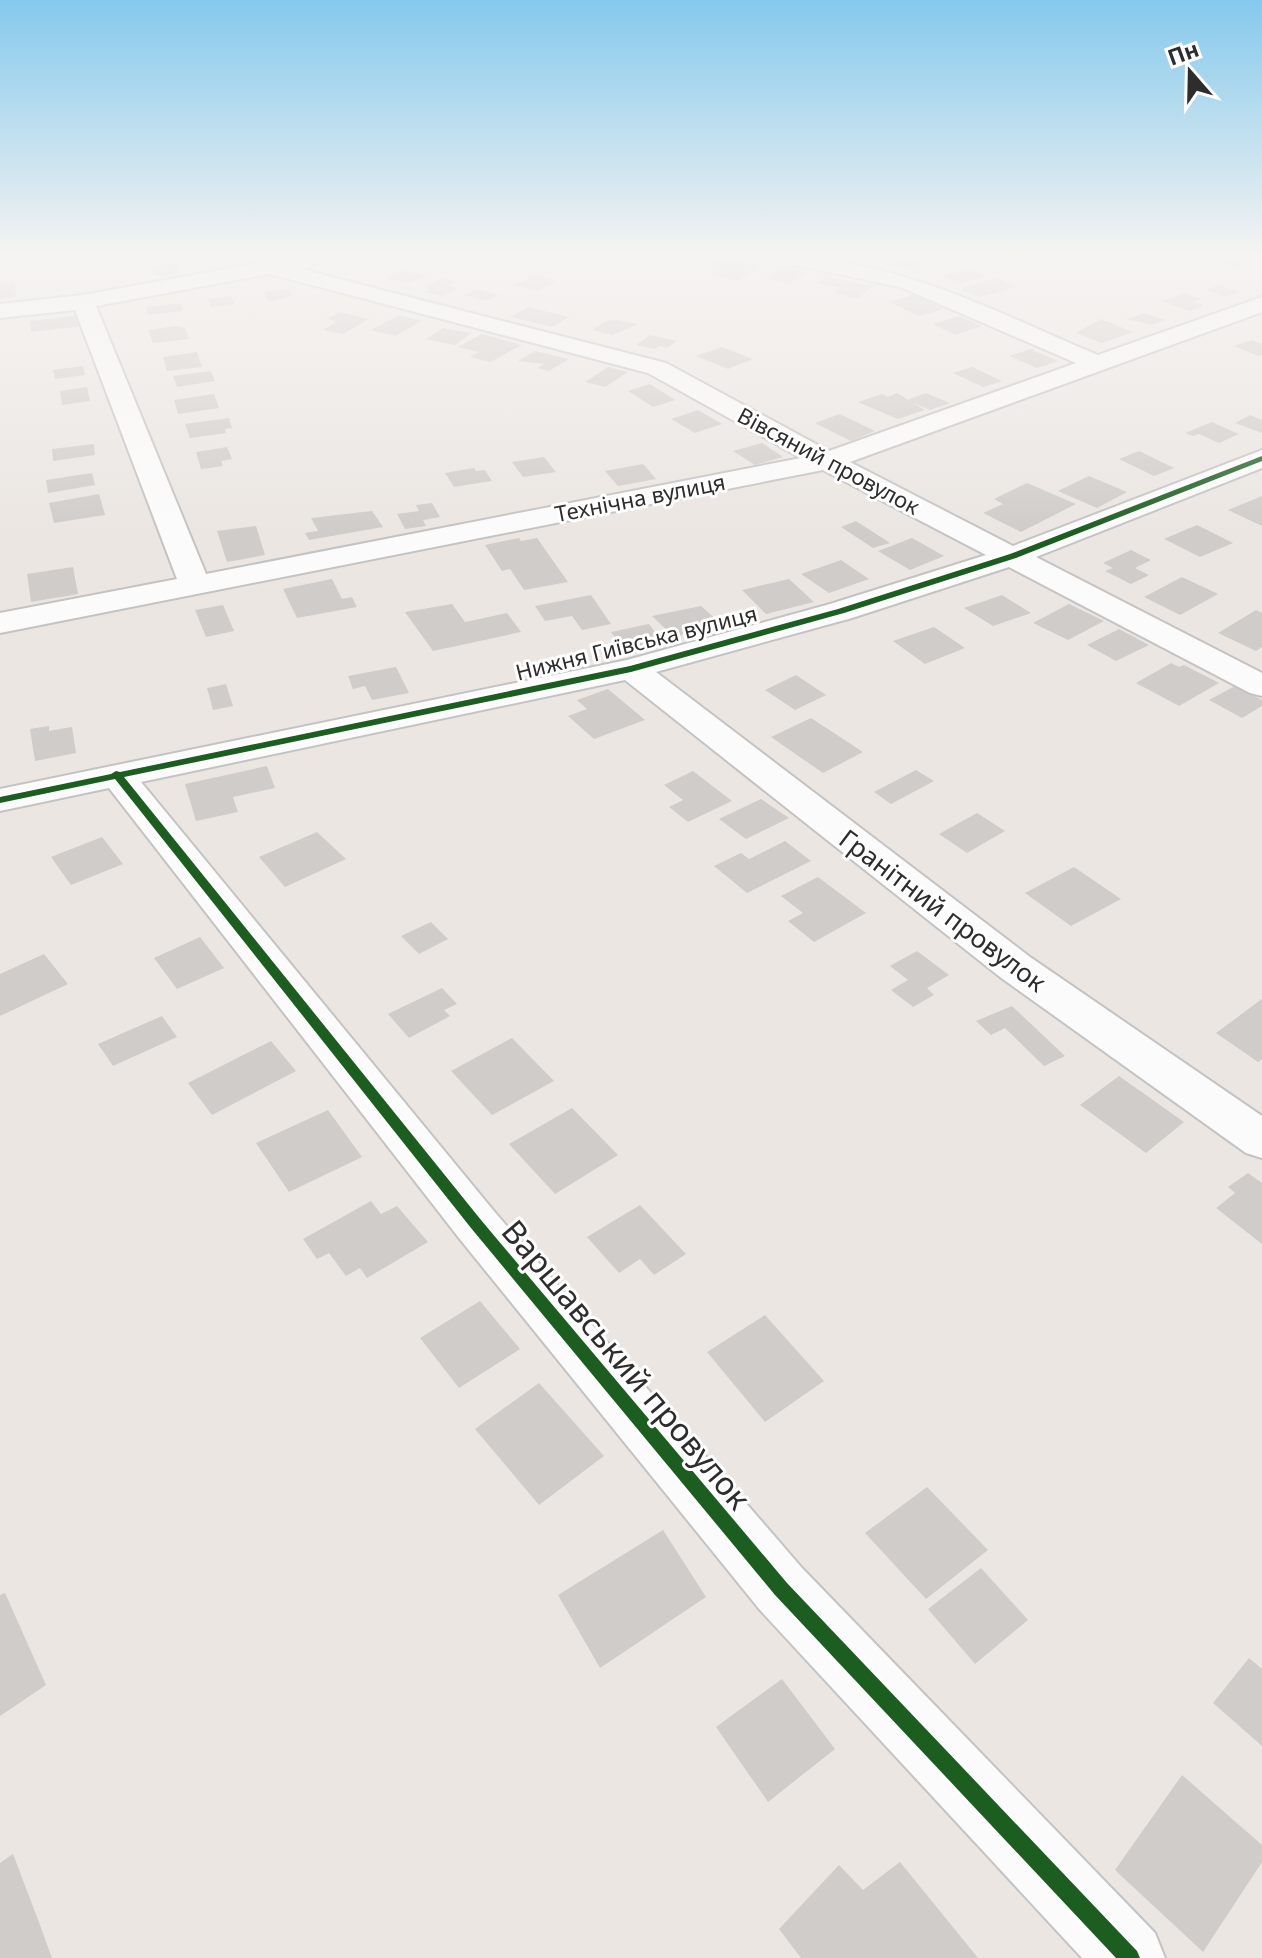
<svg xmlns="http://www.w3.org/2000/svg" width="1262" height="1958" font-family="'Noto Sans',sans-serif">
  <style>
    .building { fill: #d0ccc9 }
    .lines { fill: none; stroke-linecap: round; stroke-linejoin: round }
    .street-casing { stroke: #c4c3c3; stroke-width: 4 }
    .street { fill: #fcfbfb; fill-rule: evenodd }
    .cycleway-casing { stroke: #fff; stroke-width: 5 }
    .cycleway { fill: #1b5e20; fill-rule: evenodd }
    .labels { text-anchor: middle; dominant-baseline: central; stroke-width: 6; stroke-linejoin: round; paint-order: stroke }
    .far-street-label { font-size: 22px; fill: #2d2d2d; stroke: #fff }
    .street-label { font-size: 26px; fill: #2d2d2d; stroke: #fff }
    .near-street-label { font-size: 32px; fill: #2d2d2d; stroke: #fff }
  </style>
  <rect width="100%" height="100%" fill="#ebe6e2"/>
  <!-- building -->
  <path class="building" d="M719 258H726L760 265 738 281 709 275 716 270 705 268Z
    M898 258H919L927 260 915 270 890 265Z
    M1233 258 1249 264 1234 269 1206 259Z
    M175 262 179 273 155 276 151 266Z
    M781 267 807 272 790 284 764 278Z
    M971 269 987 276 958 284 942 277Z
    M402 270 429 276 406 283 386 278Z
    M533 275 557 280 538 291 514 286Z
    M827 277 873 286 858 298 834 293 840 288 818 283Z
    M443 278 456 281 448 285 459 288 443 296 424 292 430 289 424 287Z
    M997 278 1017 287 980 297 960 289Z
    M15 283 16 297 0 299V285Z
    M1219 285 1240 292 1226 297 1205 290Z
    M289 289 293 296 269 302 264 292Z
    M477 289 499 295 486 301 464 295Z
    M1185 293 1202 299 1193 302 1204 305 1190 311 1162 301Z
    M914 295 944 309 919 316 889 302Z
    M231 296 235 304 212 307 208 299Z
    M180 303 183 311 148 315 146 307Z
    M528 307 569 317 552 327 511 317Z
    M339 312 369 319 343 334 323 330 337 321 327 319Z
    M1144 313 1165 320 1152 325 1127 319Z
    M84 315 85 326 31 332 30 321Z
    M399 315 422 321 395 336 371 330Z
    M960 316 982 326 955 335 933 324Z
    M1101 319 1133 332 1102 343 1076 333Z
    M618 320 638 324 612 335 592 330 607 321Z
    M176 326 185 328 189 339 153 343 148 330Z
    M443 328 471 333 455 345 426 339Z
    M482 334 522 345 490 362 470 357 479 352 458 347Z
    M650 335 677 341 667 348 660 346 654 349 636 345Z
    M1252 340 1262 344V355L1258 356 1234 346Z
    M722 347 753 359 728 369 696 356Z
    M1030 349 1058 361 1037 368 1009 356Z
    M535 351 569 359 549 371 537 368 544 364 518 361Z
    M197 352 202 367 167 371 163 357Z
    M83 366 85 375 55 379 53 370Z
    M608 367 628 372 605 387 585 382Z
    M972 367 1002 381 983 387 953 373Z
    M211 371 215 381 177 387 173 376Z
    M650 384 675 400 653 407 628 391Z
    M87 387 90 401 62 405 60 391Z
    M897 393 925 410 898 419 858 402 882 394 888 397Z
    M926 393 950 403 930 410 907 400Z
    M214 394 219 408 178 414 174 400Z
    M698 410 722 424 695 433 671 419Z
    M840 414 875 431 851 441 815 423Z
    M1250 415 1262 420V433L1235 423Z
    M229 418 232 428 225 429 226 433 190 438 185 424Z
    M1212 422 1239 434 1219 443 1199 434 1193 436 1185 433Z
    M762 443 783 457 755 465 733 451Z
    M94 444 95 455 53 461 52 449Z
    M227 447 232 459 221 461 223 466 201 469 196 452Z
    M1139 451 1174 468 1154 476 1119 459Z
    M544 457 556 472 523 477 512 462Z
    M643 464 656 479 618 486 605 471Z
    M474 468 476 471 485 470 492 481 454 487 445 473Z
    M92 473 95 485 48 493 46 480Z
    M1089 476 1127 492 1097 508 1058 491Z
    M1027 483 1076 504 1021 532 983 513 1003 504 994 499Z
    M99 494 105 515 54 523 49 503Z
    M1262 496V526L1228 510Z
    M432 503 440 517 423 520 426 526 405 529 397 514 419 511 416 505Z
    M372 511 383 527 309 540 305 533 318 531 311 518Z
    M856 521 890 543 873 548 841 527Z
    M1197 525 1233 543 1200 557 1164 539Z
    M256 526 265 555 227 562 217 531Z
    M519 538 521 541 537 538 568 582 524 590 510 569 502 571 485 545Z
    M912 538 944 556 910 570 878 551Z
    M1131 550 1151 560 1135 568 1149 575 1131 584 1105 571 1113 568 1103 563Z
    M841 560 869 579 829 593 801 574Z
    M73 567 78 594 31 602 27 574Z
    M1182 577 1218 594 1180 615 1144 597Z
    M332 579 342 599 352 597 357 607 297 618 283 589Z
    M789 579 814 602 766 614 742 590Z
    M591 595 611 624 582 630 572 616 545 621 535 606Z
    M1002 595 1031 613 993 626 964 608Z
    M452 604 465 622 507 613 521 632 433 651 405 612Z
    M1069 604 1104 621 1068 640 1033 623Z
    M223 605 234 631 206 637 195 610Z
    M701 606 721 624 674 637 652 616Z
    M1256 610 1262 613V647L1256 651 1218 633Z
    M649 624 664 644 625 652 611 632Z
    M934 627 965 648 925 664 893 641Z
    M1119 629 1149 645 1116 661 1087 645Z
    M1171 663 1179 667 1184 665 1219 683 1179 706 1136 683Z
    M396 667 409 693 372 700 365 686 353 689 348 676Z
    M796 675 826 695 795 710 765 690Z
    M226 684 233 706 213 710 207 688Z
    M1235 686 1262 700V706L1242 718 1209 700Z
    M608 689 645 720 594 739 568 716 587 709 577 700Z
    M811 718 863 752 823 773 771 737Z
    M49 726V731L72 727 76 753 35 761 30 729Z
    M267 766 275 788 233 797 238 812 196 821 185 784Z
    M916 770 934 781 891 804 874 792Z
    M693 771 732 801 688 822 669 807 683 800 664 785Z
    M761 799 789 818 746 839 719 819Z
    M977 813 1005 831 967 853 939 834Z
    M317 832 346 859 285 887 259 857Z
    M102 837 123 864 71 885 51 857Z
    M785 841 811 861 747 893 714 866 741 853 749 859Z
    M1074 867 1121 899 1071 926 1025 893Z
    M818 877 866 913 814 942 788 921 803 913 781 896Z
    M431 922 448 939 419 954 401 936Z
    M200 937 224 968 177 989 154 958Z
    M917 951 949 975 927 988 934 995 913 1007 891 990 908 980 890 966Z
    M44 954 68 984 0 1016V974Z
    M442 988 457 1004 444 1010 450 1016 409 1038 388 1014Z
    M1262 999V1059L1258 1062 1216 1033Z
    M1012 1006 1065 1056 1044 1066 1005 1028 991 1035 976 1021Z
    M162 1016 177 1037 113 1066 98 1044Z
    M512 1038 554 1081 492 1115 451 1071Z
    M271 1041 296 1071 212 1115 188 1083Z
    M1119 1076 1184 1122 1146 1153 1080 1105Z
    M572 1108 618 1155 555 1194 509 1144Z
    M328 1110 362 1157 289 1192 256 1143Z
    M1248 1173 1262 1183V1244L1216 1208 1235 1193 1228 1187Z
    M371 1201 381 1214 397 1206 428 1242 367 1278 360 1268 346 1276 329 1253 317 1259 303 1239Z
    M640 1205 686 1254 654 1275 640 1259 619 1273 587 1237Z
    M480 1301 520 1349 459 1388 420 1338Z
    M765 1315 824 1381 765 1422 707 1352Z
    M539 1383 604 1456 539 1505 475 1429Z
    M927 1487 988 1550 926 1599 865 1533Z
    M663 1530 706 1597 600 1668 558 1595Z
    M981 1568 1028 1620 975 1664 928 1609Z
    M5 1593 46 1685 0 1716V1595Z
    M1249 1658 1262 1669V1746L1213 1703Z
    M782 1679 835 1749 768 1802 716 1727Z
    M1182 1775 1262 1845V1862L1203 1952 1115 1870Z
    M13 1854 37 1917 52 1958H0V1863Z
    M900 1862 978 1958H801L779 1929 839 1865 863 1890Z"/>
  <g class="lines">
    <defs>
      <path id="street" d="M287 258H311L314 262 311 267 300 269 666 363 829 451 1076 363 900 287 791 264 781 258C898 258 993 311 1098 355L1262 297V312L850 462 1013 546 1262 450V468L1036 557 1262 673V696L1250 693 1009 567 852 618 656 672 1030 957 1262 1116V1158L1246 1153 1000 977 625 680 141 782 493 1210 802 1568 1155 1933 1165 1958H1082L760 1610 459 1238 109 788 0 811V789L627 660 830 604 986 555 823 470 0 633V613L177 579 75 310 0 318V304L83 295ZM270 274 648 373 801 458 206 574 96 306Z"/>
    </defs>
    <!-- street casing -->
    <use href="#street" class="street-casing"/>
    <!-- street -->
    <use href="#street" class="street"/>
    <defs>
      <path id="cycleway" d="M1262 456V461L1016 558 844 613 631 672 124 777 481 1220 787 1583 1137 1951 1140 1958H1116L775 1595 471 1228 115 779 0 803V797L111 774 116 771 120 772 630 666 838 609 1010 554Z"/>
    </defs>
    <!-- cycleway casing -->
    <use href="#cycleway" class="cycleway-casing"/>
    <!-- cycleway -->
    <use href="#cycleway" class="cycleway"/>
  </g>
  <!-- sky -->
  <linearGradient id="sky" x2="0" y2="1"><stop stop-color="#85c9ec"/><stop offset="0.48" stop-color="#f6f4f2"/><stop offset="1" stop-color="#f6f4f2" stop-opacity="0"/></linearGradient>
  <rect width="1262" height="533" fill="url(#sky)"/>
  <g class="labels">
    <!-- far-street labels -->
    <g class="far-street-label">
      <text transform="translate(829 460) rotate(28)">Вівсяний провулок</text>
      <text transform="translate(640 497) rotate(-11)">Технічна вулиця</text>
      <text transform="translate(636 642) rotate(-14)">Нижня Гиївська вулиця</text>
    </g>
    <!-- street labels -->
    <g class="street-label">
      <text transform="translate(943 910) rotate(37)">Гранітний провулок</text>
    </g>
    <!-- near-street labels -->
    <g class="near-street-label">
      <text transform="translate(627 1364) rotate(50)">Варшавський провулок</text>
    </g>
  </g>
  <!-- north arrow -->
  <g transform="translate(1190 72) rotate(340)" stroke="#ffffff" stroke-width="6" paint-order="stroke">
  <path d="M0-6L14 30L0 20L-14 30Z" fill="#2d2d2d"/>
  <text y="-12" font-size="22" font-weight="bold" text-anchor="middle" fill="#2d2d2d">Пн</text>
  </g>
</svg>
